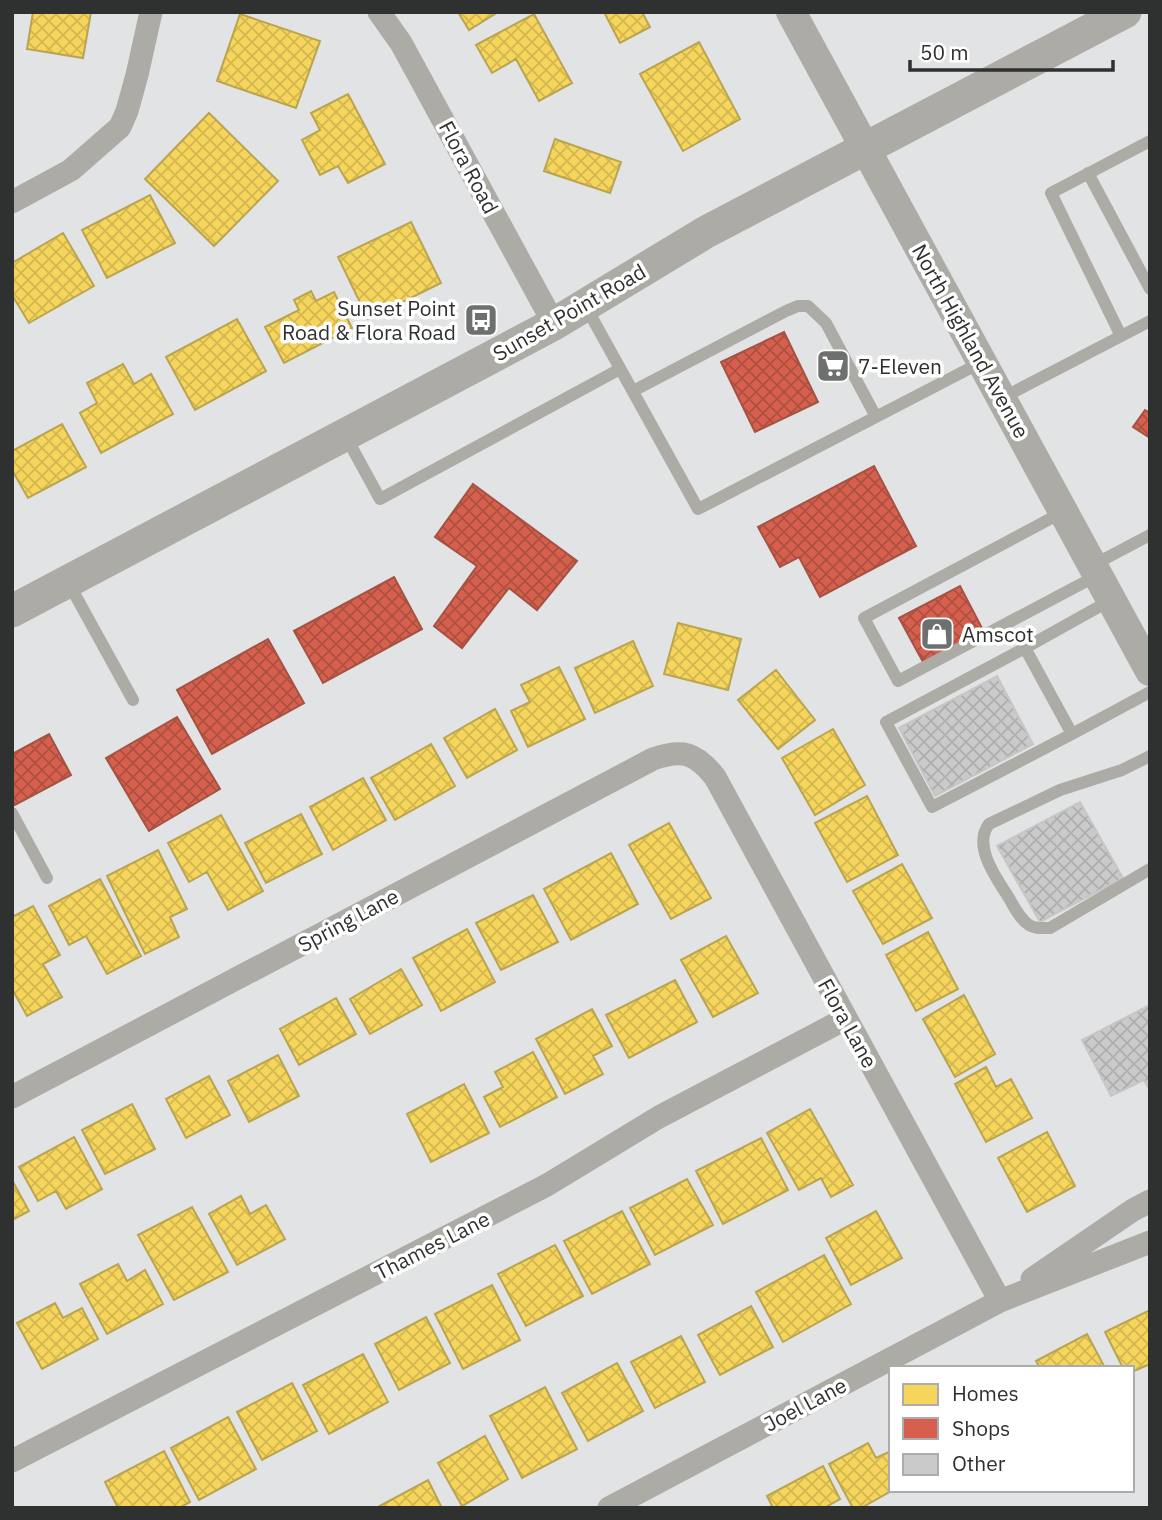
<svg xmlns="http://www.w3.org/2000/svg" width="1162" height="1520" font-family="'IBM Plex Sans',sans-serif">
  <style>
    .homes { fill: url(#homes-cross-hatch); stroke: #baa44f; stroke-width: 2 }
    .shops { fill: url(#shops-cross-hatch); stroke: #a45244; stroke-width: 2 }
    .building { fill: url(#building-cross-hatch); stroke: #c6c6c6; stroke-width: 2 }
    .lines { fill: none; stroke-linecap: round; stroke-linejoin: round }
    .service { stroke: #adaba6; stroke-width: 12 }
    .minor { stroke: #adaba6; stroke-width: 23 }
    .tertiary { stroke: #adaba6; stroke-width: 30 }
    .secondary { stroke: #acaba5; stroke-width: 33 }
    .labels { text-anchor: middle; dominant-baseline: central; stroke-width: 7; stroke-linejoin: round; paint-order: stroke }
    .street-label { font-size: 21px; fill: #2f3030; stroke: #fff }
    .poi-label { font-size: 21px; fill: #2f3030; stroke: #fff; text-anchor: start }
  </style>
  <defs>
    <pattern id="homes-cross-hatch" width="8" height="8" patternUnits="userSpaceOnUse" patternTransform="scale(1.75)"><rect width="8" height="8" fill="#f6d55c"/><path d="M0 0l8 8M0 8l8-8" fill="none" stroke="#d3b750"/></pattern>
    <pattern id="shops-cross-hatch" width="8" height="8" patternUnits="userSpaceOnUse" patternTransform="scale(1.75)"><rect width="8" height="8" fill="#d6604d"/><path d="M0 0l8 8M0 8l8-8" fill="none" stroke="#ae5040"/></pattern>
    <pattern id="building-cross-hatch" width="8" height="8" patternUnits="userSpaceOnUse" patternTransform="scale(1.75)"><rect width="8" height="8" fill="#cacaca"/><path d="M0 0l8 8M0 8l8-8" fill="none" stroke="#aeaeae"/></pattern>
  </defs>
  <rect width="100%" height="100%" fill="#e2e3e4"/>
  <!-- homes -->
  <path class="homes" d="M33 12H91L83 58 27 49Z
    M458 12H498L469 30Z
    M604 12H642L650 27 620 43Z
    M240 14 320 41 296 108 217 81Z
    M534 14 572 83 539 101 516 59 492 73 476 45Z
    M699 42 740 119 683 151 640 74Z
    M348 94 385 164 348 183 338 166 320 175 302 140 320 130 311 113Z
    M209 113 278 181 214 246 145 179Z
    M555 139 621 162 610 193 544 171Z
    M150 195 175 243 107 278 82 230Z
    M411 222 441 283 368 319 338 257Z
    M63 233 94 286 29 323 12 295V263Z
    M311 291 316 301 334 292 352 328 284 363 265 327 299 310 294 300Z
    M237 319 266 371 195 410 166 357Z
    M123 364 134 384 151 374 173 414 101 453 80 413 97 403 87 383Z
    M62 424 86 467 28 498 12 470V451Z
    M678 623 741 639 728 690 664 674Z
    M633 641 653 686 595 713 575 668Z
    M559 667 585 719 528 747 511 711 530 702 521 685Z
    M776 670 815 720 778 749 738 700Z
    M495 709 517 750 467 778 444 738Z
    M833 729 865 785 815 815 782 758Z
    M431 744 455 786 395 820 371 778Z
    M363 778 386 820 333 850 310 807Z
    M867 796 898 855 847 882 815 823Z
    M301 814 322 854 266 883 245 843Z
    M221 815 263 891 228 910 207 872 189 882 168 843Z
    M669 823 711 898 671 919 629 845Z
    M158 850 187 909 170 917 179 937 145 954 107 876Z
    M611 853 638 904 571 940 544 889Z
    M902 864 932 918 883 944 853 891Z
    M100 879 141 956 107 974 86 936 69 945 49 906Z
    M533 895 558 942 501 970 476 923Z
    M33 906 60 955 43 964 62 997 27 1016 12 989V917Z
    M467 929 495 982 441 1011 413 958Z
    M928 932 958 989 916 1011 886 955Z
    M726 936 758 993 713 1017 681 960Z
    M401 969 422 1005 370 1034 350 999Z
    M675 980 697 1022 629 1058 606 1015Z
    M964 995 995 1054 955 1077 923 1019Z
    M336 998 356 1034 299 1065 280 1029Z
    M592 1009 612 1046 593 1056 603 1074 565 1094 536 1039Z
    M533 1052 557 1097 500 1127 484 1097 503 1087 495 1072Z
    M278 1055 299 1096 249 1122 228 1081Z
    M986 1067 996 1087 1011 1079 1032 1118 986 1142 955 1084Z
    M209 1076 230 1115 186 1138 166 1099Z
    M464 1084 489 1133 431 1162 407 1114Z
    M132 1104 155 1149 105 1174 82 1130Z
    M810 1109 853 1185 831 1197 821 1178 799 1190 767 1133Z
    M1047 1132 1075 1186 1027 1212 998 1158Z
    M74 1137 102 1189 66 1209 56 1191 38 1201 19 1167Z
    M761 1138 788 1190 723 1224 696 1171Z
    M687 1179 713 1225 655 1255 630 1208Z
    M12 1180 29 1211 12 1220Z
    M241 1196 250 1214 266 1205 285 1239 237 1265 209 1214Z
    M192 1207 228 1272 174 1300 138 1235Z
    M622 1211 650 1264 592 1294 564 1241Z
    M876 1211 902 1258 851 1285 826 1238Z
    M555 1245 583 1296 526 1326 498 1274Z
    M824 1255 851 1304 783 1342 756 1292Z
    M118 1264 127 1281 145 1270 163 1304 107 1334 80 1284Z
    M492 1285 520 1340 463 1369 435 1314Z
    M55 1303 63 1318 82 1308 98 1339 42 1369 17 1323Z
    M751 1306 773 1347 720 1375 698 1335Z
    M1150 1310V1364L1132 1372V1368H1123L1105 1332Z
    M426 1317 450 1363 399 1390 375 1344Z
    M1087 1334 1105 1368H1040L1036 1361Z
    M681 1336 705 1382 655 1408 631 1362Z
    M363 1354 388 1402 329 1434 303 1385Z
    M617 1363 643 1411 588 1441 562 1393Z
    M292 1383 317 1431 262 1460 237 1412Z
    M545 1387 577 1449 522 1478 490 1416Z
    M228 1417 256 1469 199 1500 171 1448Z
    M485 1436 508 1479 462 1506 438 1463Z
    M868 1443 876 1458 891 1451V1490H893L861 1508H853L829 1464Z
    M164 1451 190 1502 179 1508H118L105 1482Z
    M823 1466 840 1499 824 1508H773L767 1496Z
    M428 1480 442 1508H376Z"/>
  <!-- shops -->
  <path class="shops" d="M784 332 818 402 755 432 721 362Z
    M1145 410 1150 413V438L1133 427Z
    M874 466 916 546 820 597 799 557 780 567 758 527Z
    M473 484 577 561 537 610 509 588 462 648 434 626 477 566 435 537Z
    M394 577 422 629 323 683 294 631Z
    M960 586 983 630 923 662 899 618Z
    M268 639 304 703 212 754 177 690Z
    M177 717 220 789 149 831 106 758Z
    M49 734 71 775 15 805 12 800V754Z"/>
  <!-- building -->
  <path class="building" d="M997 676 1033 744 935 796 899 728Z
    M1080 802 1123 878 1040 922 997 846Z
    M1150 1005V1091L1144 1080 1111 1096 1082 1040Z"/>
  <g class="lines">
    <!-- service -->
    <path class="service" d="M1088 173 1150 289
      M586 307 698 509 982 362
      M1121 336 1051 193 1150 141
      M633 391 786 311 798 306H808L826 323 876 417
      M1002 398 1150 321
      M345 435 380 499 620 369
      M1063 512 864 618 898 681 1098 575
      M1093 565 1150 535
      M68 582 133 700
      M1111 600 1025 648 1072 734 1150 692
      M1025 648 886 722 932 807 1072 734
      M1150 756 1122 770 1060 790 989 824C972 846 997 879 1009 898 1014 907 1020 919 1029 925 1035 929 1042 928 1050 928L1150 869
      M12 813 47 878"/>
    <!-- minor -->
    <path class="minor" d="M379 12 401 43 554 324
      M12 202 71 170 120 127 127 111 137 75 151 12
      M12 1097 653 759C682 749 695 752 715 777L1000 1301
      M1032 1279 1133 1210 1150 1201
      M12 1461 547 1185 659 1117 845 1019
      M609 1508 1000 1301 1150 1242"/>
    <!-- tertiary -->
    <path class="tertiary" d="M791 12 1150 671"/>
    <!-- secondary -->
    <path class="secondary" d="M12 611 554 324 706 232 1125 12"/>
  </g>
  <!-- icons -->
  <defs>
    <symbol id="bus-square" viewBox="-11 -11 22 22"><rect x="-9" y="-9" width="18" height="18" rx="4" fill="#6e6f6f" stroke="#fff"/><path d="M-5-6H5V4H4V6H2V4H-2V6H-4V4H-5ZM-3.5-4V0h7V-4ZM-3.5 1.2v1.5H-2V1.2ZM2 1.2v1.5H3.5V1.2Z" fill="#fff"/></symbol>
    <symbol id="supermarket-square" viewBox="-11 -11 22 22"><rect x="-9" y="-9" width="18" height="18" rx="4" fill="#6e6f6f" stroke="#fff"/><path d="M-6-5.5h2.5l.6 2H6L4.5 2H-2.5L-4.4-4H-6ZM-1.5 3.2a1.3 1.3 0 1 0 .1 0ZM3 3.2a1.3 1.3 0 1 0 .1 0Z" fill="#fff"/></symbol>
    <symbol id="shop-square" viewBox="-11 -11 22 22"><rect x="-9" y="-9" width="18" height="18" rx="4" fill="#6e6f6f" stroke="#fff"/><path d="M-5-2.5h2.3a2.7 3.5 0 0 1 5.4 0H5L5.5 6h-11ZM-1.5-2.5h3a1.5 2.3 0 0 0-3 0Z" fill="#fff"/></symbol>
  </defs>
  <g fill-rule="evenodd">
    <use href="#bus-square" x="462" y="301" width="38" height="38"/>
    <use href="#supermarket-square" x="814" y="347" width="38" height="38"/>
    <use href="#shop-square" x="918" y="615" width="38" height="38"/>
  </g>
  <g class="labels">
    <!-- street labels -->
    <g class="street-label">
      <text transform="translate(469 167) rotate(62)">Flora Road</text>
      <text transform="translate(569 312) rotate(-30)">Sunset Point Road</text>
      <text transform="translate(971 341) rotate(61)">North Highland Avenue</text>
      <text transform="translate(348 920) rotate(-28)">Spring Lane</text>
      <text transform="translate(848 1023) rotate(61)">Flora Lane</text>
      <text transform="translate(432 1245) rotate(-27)">Thames Lane</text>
      <text transform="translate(805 1404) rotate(-28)">Joel Lane</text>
    </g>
    <!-- poi labels -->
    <g class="poi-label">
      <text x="456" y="308" text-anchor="end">Sunset Point<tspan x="456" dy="24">Road &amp; Flora Road</tspan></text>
      <text x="858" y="366">7-Eleven</text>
      <text x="962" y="634">Amscot</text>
    </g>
  </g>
  <!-- border -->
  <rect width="1162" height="1520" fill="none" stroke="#2f3030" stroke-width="28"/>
  <!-- legend -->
  <rect x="889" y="1366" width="245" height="126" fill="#ffffff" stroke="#acacac" stroke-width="2"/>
  <rect x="903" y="1384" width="35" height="21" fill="#f6d55c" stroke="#acacac" stroke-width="2"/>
  <text x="952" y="1401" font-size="21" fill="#2f3030">Homes</text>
  <rect x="903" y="1418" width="35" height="21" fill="#d6604d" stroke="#acacac" stroke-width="2"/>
  <text x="952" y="1436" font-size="21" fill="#2f3030">Shops</text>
  <rect x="903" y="1454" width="35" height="21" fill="#cacaca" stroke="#acacac" stroke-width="2"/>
  <text x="952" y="1471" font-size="21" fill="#2f3030">Other</text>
  <!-- scale -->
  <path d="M910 60v10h203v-10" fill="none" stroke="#2f3030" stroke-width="3.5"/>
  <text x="920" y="60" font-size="21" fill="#2f3030" stroke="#ffffff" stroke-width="5" paint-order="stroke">50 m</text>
</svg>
